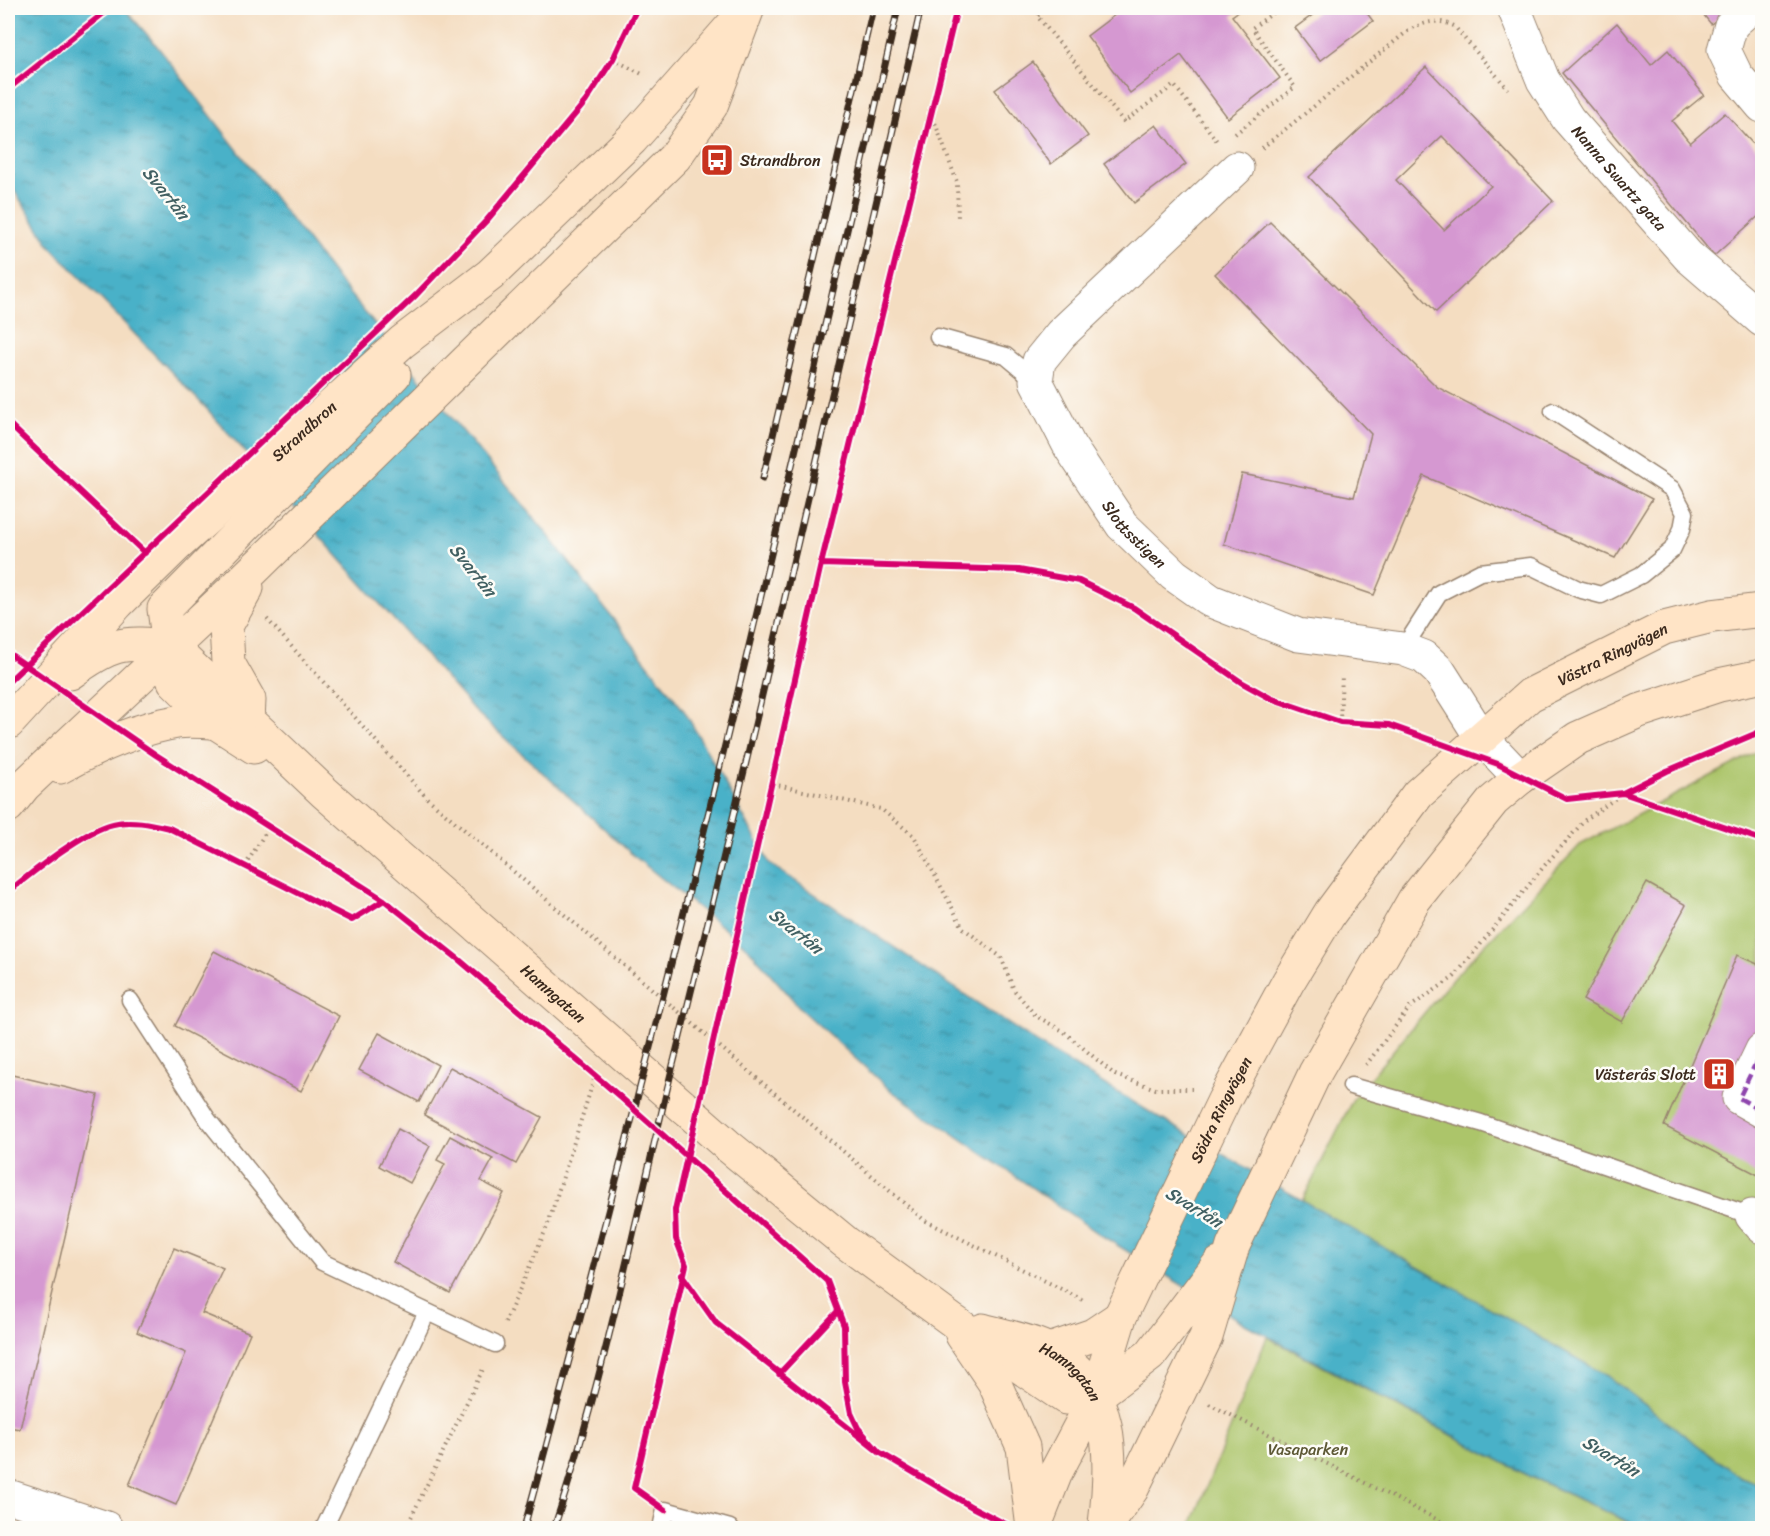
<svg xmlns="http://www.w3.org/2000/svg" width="1770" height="1536" font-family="Sriracha,sans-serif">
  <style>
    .park { fill: #acc56b; stroke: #747844; stroke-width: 1.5 }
    .water { fill: url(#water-ripples); stroke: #426e73; stroke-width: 1.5 }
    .building { fill: #d598d1; fill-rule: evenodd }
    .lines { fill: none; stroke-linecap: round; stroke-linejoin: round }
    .lane-casing { stroke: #988470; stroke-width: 19 }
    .street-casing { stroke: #988470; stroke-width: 35 }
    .secondary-casing { stroke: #988470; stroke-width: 35 }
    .path { stroke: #988470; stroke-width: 4; stroke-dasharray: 1.5 4.5; stroke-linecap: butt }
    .lane { stroke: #fff; stroke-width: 16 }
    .street { stroke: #fff; stroke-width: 33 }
    .secondary { stroke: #ffe4c6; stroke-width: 33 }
    .rail-casing { stroke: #3b2a1e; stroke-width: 7 }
    .rail { stroke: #fdfcf7; stroke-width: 4.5; stroke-dasharray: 14; stroke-linecap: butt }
    .quiet { stroke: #8e44ad; stroke-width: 4.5; stroke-dasharray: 9 4.5; stroke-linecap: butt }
    .cycleway-casing { stroke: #fdfcf7; stroke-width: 10 }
    .cycleway { stroke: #d6006c; stroke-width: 6 }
    .labels { text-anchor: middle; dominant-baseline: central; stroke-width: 5; stroke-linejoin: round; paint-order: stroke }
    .poi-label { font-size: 16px; fill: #3b2a1e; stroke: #fdfcf7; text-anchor: start }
    .street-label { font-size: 16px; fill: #3b2a1e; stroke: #fdfcf7 }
    .park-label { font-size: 16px; fill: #5d5835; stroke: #fdfcf7 }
    .water-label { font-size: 18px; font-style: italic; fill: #416062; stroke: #fdfcf7 }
  </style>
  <defs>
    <pattern id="water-ripples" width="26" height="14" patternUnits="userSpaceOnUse" patternTransform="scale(1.5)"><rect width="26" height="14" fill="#49b1c8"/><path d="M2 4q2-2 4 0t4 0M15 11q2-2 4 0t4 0" fill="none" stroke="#3e90a2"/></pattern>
  </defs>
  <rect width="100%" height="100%" fill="#fdfcf7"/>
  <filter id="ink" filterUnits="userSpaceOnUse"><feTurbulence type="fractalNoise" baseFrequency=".0167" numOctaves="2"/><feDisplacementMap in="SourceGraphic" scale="12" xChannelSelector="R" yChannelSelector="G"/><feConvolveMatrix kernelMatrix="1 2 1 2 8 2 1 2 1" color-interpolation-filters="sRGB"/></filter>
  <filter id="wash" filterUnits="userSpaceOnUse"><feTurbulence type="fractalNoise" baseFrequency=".008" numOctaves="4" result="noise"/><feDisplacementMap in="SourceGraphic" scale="24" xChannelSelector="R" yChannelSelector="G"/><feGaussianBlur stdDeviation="1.35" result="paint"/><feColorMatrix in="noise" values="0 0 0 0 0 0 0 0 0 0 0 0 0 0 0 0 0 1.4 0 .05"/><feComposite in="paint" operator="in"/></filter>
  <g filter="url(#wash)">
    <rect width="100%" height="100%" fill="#f4ddc1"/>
    <!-- park -->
    <path class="park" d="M1762 749V1486L1741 1478 1607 1376 1302 1201 1353 1099 1454 977 1580 845Z
      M1267 1337 1527 1475 1640 1528H1190Z"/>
    <!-- water -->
    <path class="water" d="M8 8H124L157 46 334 275 545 531 685 712 770 864 1043 1047 1158 1117 1607 1376 1741 1478 1762 1486V1528H1642L1527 1475 1245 1324 1101 1235 890 1090 801 1009 748 948 634 856 474 710 207 409 51 247 8 181Z"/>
    <g id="blocks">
      <!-- building -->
      <path class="building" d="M1124 8H1243L1232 16 1280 78 1228 118 1181 55 1130 93 1087 36Z
        M1322 8H1363L1373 21 1320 61 1295 28Z
        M1698 8H1731L1711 24Z
        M1617 23 1651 65 1668 50 1704 95 1672 121 1690 143 1725 113 1762 154V213L1714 256 1562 73Z
        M1033 62 1088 136 1051 164 995 90Z
        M1426 67 1553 201 1436 312 1309 177ZM1442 136 1491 186 1444 230 1396 180Z
        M1156 125 1186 164 1134 203 1104 164Z
        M1270 222 1437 387 1652 499 1615 558 1424 476 1374 595 1224 544 1242 474 1354 497 1371 434 1215 274Z
        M1762 254V269L1755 262Z
        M1647 883 1686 905 1622 1022 1583 1000Z
        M214 951 339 1016 301 1091 175 1026Z
        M1737 955 1762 966V1050L1739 1098 1762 1111V1177L1664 1126Z
        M379 1033 438 1065 419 1102 359 1070Z
        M450 1067 542 1117 516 1164 424 1115Z
        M8 1074 98 1095 20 1429 8 1427Z
        M398 1129 430 1146 410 1183 379 1166Z
        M450 1136 493 1159 481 1181 504 1193 450 1293 393 1262 445 1164 437 1160Z
        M174 1248 223 1268 202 1313 250 1333 176 1505 129 1485 186 1353 137 1332Z"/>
    </g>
  </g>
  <g filter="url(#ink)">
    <use href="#blocks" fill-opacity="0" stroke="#988470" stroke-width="1.5"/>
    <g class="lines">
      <defs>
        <path id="lane" d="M938 337 1006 356 1036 381
          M1403 649 1439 593 1480 572 1531 566 1578 589 1601 595 1641 575 1672 550 1682 529 1685 513 1672 489 1553 411
          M130 1000 208 1120 322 1262 495 1344
          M1351 1086 1481 1123 1752 1216
          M324 1528 427 1312
          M661 1528 665 1510 730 1528"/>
        <g id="street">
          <path id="s1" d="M1514 8 1543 80 1568 119 1688 256 1762 320"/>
          <path d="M1750 8 1731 25 1724 50 1736 75 1762 106"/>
          <path id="s2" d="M1237 168 1061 334 1039 361 1036 381 1070 447 1122 525 1174 575 1211 601 1298 635 1403 649 1424 657 1439 671 1481 737 1520 778"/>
          <path d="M1762 1050 1739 1098 1762 1111"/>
          <path d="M1752 1216 1762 1227"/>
          <path d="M8 1496 106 1528"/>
        </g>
        <g id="secondary">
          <path d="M247 588 226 626 228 663 249 700 248 720"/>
          <path id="s3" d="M171 647 324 792 727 1145 845 1242 953 1321 1066 1398 1096 1396"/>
          <path d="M70 673C110 644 122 640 171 647"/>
          <path id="s4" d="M8 723 118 603 176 546 402 342 490 275 632 139 732 26"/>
          <path d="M254 747 215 722 174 681 164 609 394 375"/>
          <path d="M60 767C96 747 136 729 177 722 189 720 203 722 215 722"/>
          <path d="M8 806 24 786 236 587 675 157 711 106 748 8"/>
          <path id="s5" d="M983 1330C1004 1336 1029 1340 1049 1350 1116 1384 1113 1460 1105 1524"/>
          <path d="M962 1335 994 1382 1023 1447 1033 1528"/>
          <path d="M1049 1350 1093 1335 1120 1317"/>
          <path d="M1096 1396 1150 1355 1219 1264"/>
          <path id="s6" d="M1034 1528 1057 1470 1096 1396 1120 1317 1224 1100 1288 982 1330 913 1418 794 1530 695 1664 628 1712 616 1762 610"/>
          <path d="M1105 1528 1132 1489 1206 1337 1233 1246 1315 1073 1414 900 1493 801 1520 778 1578 738 1639 711 1719 685 1762 676"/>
        </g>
      </defs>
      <!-- lane casing -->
      <use href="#lane" class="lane-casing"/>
      <!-- street casing -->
      <use href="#street" class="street-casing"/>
      <!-- secondary casing -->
      <use href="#secondary" class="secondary-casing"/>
      <!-- path -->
      <path class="path" d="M1049 8 1037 16 1124 122 1174 85 1217 141
        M613 59 644 75
        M931 112 957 182 958 220
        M1235 134 1295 87 1252 28 1280 8
        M1262 148 1409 30C1426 22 1436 18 1454 26L1508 89
        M267 619 427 798 924 1220 1083 1300
        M1340 722 1342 675
        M773 784 881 809 914 836 963 928 1001 957 1014 990 1036 1016 1063 1031 1115 1075 1156 1089H1192
        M245 866 269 827
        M1366 1065 1410 1007 1454 977 1545 865 1585 820 1623 793
        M505 1323 547 1227 595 1076
        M1209 1404 1454 1528
        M406 1528 484 1367"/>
      <!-- lane -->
      <use href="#lane" class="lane"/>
      <!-- street -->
      <use href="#street" class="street"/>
      <!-- secondary -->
      <use href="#secondary" class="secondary"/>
      <defs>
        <path id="rail" d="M763 478 873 8
          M524 1528C661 1025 782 517 898 8
          M554 1528C606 1373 637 1208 677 1049 762 703 841 355 921 8"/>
      </defs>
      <!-- rail casing -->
      <use href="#rail" class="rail-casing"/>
      <!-- rail -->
      <use href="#rail" class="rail"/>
      <!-- quiet -->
      <path class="quiet" d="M1762 1050 1739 1098 1762 1111"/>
      <defs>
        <path id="cycleway" d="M8 89 110 8
          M8 423 145 553
          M821 564 1019 570 1079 581 1134 608 1241 682 1270 698 1340 722 1389 725 1498 764 1567 799 1623 793 1667 771 1762 731
          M8 653 156 755 384 900 457 958 618 1095 827 1281 844 1326 845 1382 851 1413 858 1428 879 1452
          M8 682 416 295 487 220 586 101 613 59 637 8
          M1623 793 1762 840
          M8 892C33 872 83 831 113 824 130 819 152 824 169 828L352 920 384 900
          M682 1275 716 1323 879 1452 972 1507 1013 1528
          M779 1374 838 1311
          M665 1510 634 1488 686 1265 676 1239 675 1210 821 564 957 8"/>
      </defs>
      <!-- cycleway casing -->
      <use href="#cycleway" class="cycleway-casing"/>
      <!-- cycleway -->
      <use href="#cycleway" class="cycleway"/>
    </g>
  </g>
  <!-- icons -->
  <defs>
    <symbol id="bus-square" viewBox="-11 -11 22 22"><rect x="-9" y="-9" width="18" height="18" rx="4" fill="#c8321e" stroke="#fdfcf7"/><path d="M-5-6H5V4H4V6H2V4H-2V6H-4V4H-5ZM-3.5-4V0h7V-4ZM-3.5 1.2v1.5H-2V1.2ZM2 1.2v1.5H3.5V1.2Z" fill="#fff"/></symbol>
    <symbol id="building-square" viewBox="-11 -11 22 22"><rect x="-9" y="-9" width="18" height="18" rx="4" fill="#c8321e" stroke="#fdfcf7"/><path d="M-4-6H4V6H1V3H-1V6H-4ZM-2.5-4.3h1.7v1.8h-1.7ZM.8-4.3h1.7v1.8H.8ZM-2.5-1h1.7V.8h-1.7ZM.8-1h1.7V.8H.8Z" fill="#fff"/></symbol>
  </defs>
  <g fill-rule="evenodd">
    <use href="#bus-square" x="698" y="141" width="38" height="38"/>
    <use href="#building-square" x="1700" y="1055" width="38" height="38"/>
  </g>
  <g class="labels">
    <!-- poi labels -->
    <g class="poi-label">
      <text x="740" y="160">Strandbron</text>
      <text x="1696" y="1074" text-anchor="end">Västerås Slott</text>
    </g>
    <!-- street labels -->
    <g class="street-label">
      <text stroke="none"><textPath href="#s1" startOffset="202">Nanna Swartz gata</textPath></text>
      <text stroke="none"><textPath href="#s4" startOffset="416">Strandbron</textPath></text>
      <text stroke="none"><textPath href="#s2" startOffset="480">Slottsstigen</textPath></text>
      <text stroke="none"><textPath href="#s6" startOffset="1074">Västra Ringvägen</textPath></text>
      <text stroke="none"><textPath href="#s3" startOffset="516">Hamngatan</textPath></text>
      <text stroke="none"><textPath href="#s6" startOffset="459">Södra Ringvägen</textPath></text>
      <text stroke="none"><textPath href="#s5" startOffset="100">Hamngatan</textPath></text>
    </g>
    <!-- park labels -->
    <g class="park-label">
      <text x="1308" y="1449">Vasaparken</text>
    </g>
    <!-- water labels -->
    <g class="water-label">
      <text transform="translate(166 193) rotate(51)">Svartån</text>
      <text transform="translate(473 570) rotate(51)">Svartån</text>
      <text transform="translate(796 931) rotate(38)">Svartån</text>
      <text transform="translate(1194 1207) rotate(31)">Svartån</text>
      <text transform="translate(1611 1456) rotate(31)">Svartån</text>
    </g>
  </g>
  <!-- margin -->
  <rect width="1770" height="1536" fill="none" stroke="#fdfcf7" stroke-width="30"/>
</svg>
